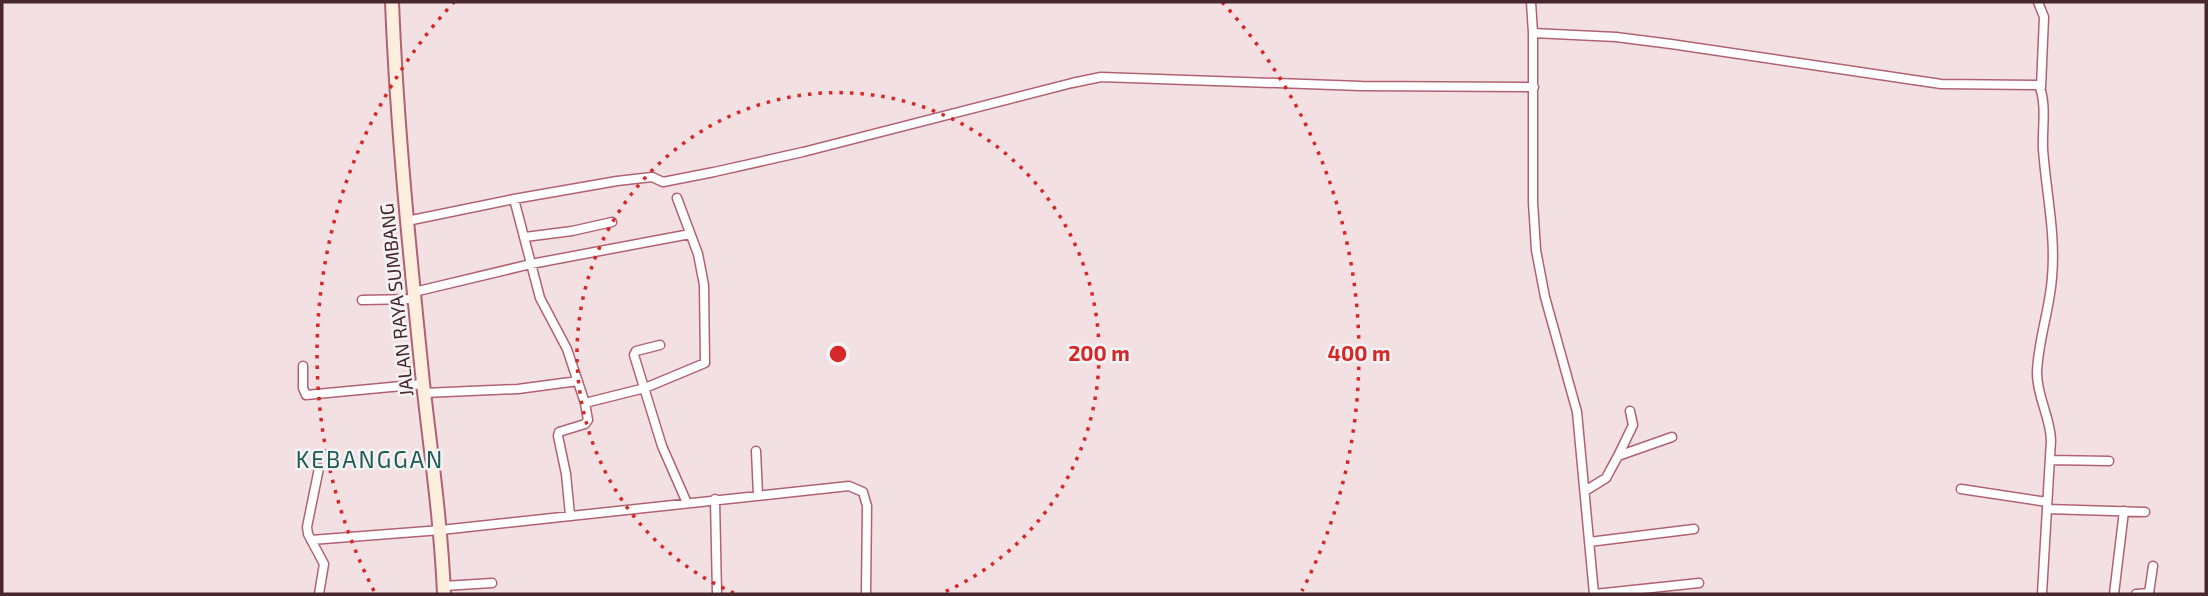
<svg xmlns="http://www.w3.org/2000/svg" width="2208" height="596" font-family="'Exo 2',sans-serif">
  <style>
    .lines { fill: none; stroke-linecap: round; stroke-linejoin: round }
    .street-casing { stroke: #b16272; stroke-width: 11 }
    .secondary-casing { stroke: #b16272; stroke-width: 16 }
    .street { stroke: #fff; stroke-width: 8 }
    .secondary { stroke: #feeedd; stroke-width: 12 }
    .ring { fill: none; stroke: #d62828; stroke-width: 3.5; stroke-dasharray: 3.5 7 }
    .labels { text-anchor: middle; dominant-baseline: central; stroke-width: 5; stroke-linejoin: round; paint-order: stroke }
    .street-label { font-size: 19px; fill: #49272e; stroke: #f3f3f3 }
    .quarter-label { font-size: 23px; letter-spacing: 2px; fill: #205a56; stroke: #f3f3f3 }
    .centre { fill: #d62828; stroke: #f3f3f3; stroke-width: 3.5 }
    .ring-label { font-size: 21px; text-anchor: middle; font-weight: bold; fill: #d62828; stroke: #f3f3f3; stroke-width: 5; stroke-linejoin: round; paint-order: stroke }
  </style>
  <rect width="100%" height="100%" fill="#f3e0e3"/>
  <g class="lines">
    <defs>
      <path id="street" d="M1531 2 1533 33V202L1536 250 1545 297 1577 412 1594 594
        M2038 2 2044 17 2041 87
        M1533 33 1616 37 1671 44 1941 84 2039 85C2047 104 2042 129 2043 149 2046 192 2056 234 2052 277 2050 309 2038 340 2037 373 2037 397 2050 416 2051 440L2042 594
        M514 199 540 298 567 349 585 403 588 420 585 424 559 432 558 436 566 474 570 515
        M407 221 514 199 617 181 652 177 663 182 714 172 803 152 1072 83 1101 77 1361 86 1534 87
        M525 237 572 231 612 222
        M414 292 531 264 690 234
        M362 300 415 299
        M660 345 636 351 634 355 662 446 687 503
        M303 366V388L306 395 423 384
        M424 393 518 389 578 381
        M585 403 645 388 705 363 704 285 698 254 677 198
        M756 451 758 495
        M1618 456 1633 425 1630 411
        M2051 460 2109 461
        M1961 489 2047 502
        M1585 491 1606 478 1618 456 1672 437
        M715 499 717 594
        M2047 509 2145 512
        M311 540 441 530 849 486 863 492 867 506 866 594
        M1589 542 1694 529
        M444 586 492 583
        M319 594 324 564 308 534 307 527 319 468
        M1595 594 1699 583
        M2114 594 2124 511
        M2136 594 2149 593 2153 566"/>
      <path id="secondary" d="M392 2C397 129 410 256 423 383 431 454 441 523 444 594"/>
    </defs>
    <!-- street casing -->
    <use href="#street" class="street-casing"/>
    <!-- secondary casing -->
    <use href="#secondary" class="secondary-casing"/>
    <!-- street -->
    <use href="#street" class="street"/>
    <!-- secondary -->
    <use href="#secondary" class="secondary"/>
  </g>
  <!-- distance rings -->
  <g class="ring">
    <path d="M734 593A261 261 0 1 1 942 593"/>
    <path d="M374 591A521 521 0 0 1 454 2M1222 2A521 521 0 0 1 1302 591"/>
  </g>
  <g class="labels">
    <!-- street labels -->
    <g class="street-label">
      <text transform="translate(396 300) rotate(-96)">JALAN RAYA SUMBANG</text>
    </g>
    <!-- quarter labels -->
    <g class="quarter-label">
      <text x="370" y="459">KEBANGGAN</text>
    </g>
  </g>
  <circle cx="838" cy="354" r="10" class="centre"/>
  <g class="ring-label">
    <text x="1099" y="361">200 m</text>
    <text x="1359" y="361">400 m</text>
  </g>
  <!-- border -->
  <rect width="2208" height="596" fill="none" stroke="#49272e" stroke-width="7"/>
</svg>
